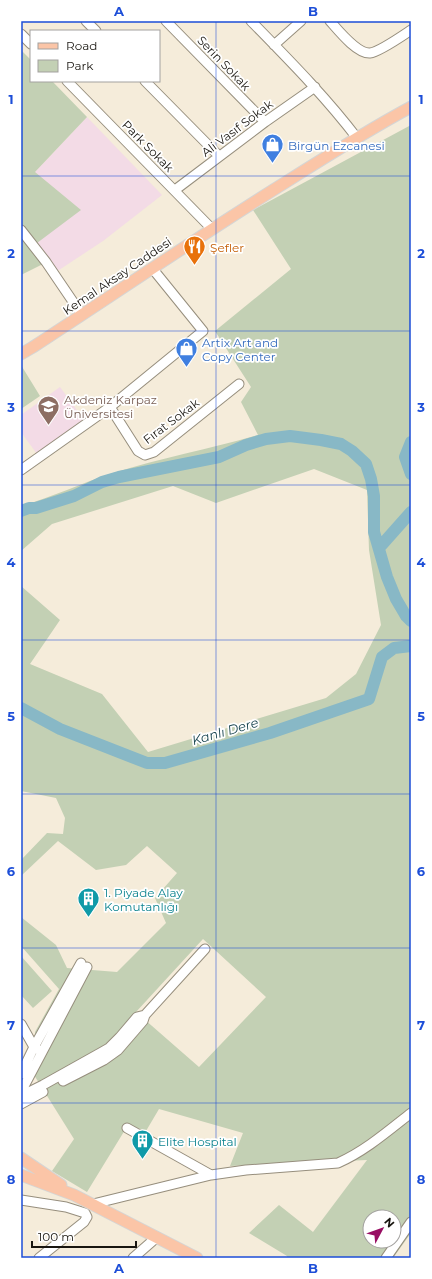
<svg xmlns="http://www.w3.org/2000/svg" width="432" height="1279" font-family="Montserrat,sans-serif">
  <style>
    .education { fill: #f3dbe6 }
    .green { fill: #c3d0b4; fill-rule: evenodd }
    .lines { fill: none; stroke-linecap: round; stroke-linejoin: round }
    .river { stroke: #88b8c6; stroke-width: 12 }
    .minor-casing { stroke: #968e7d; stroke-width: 11 }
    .major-casing { stroke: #d5d5d4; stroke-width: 13 }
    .minor { stroke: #fff; stroke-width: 9 }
    .major { stroke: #fbc5a7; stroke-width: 11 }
    .grid { fill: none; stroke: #1d4ed8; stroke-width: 1; stroke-opacity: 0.55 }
    .labels { text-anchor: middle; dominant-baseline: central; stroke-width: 3.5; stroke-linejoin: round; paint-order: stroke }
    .street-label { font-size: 12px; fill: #18150f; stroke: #fff }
    .shop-label { font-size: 12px; fill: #366cbe; stroke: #fff; text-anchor: start }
    .food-label { font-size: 12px; fill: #c56008; stroke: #fff; text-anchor: start }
    .education-label { font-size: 12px; fill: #785e54; stroke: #fff; text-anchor: start }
    .culture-label { font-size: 12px; fill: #0d838f; stroke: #fff; text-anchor: start }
    .water-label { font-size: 13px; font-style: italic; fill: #1a4651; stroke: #fff }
    .neatline { fill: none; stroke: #1d4ed8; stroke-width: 1.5 }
    .grid-label { font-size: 13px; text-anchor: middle; font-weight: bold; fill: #1d4ed8 }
  </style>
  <rect width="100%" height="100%" fill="#f5ecda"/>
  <!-- education -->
  <path class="education" d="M87 117 162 195 103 241 56 272 37 243 35 172Z
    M60 387 84 420 37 454 21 432V415Z"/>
  <!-- green -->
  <path class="green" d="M21 50 31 60V81H52L87 117 35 172 81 210 37 243 49 261 21 275Z
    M411 125V584L410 585 411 605V1233L393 1258H287V1256L249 1233 279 1205 313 1232 367 1160 230 1166 243 1133 159 1109 146 1131 128 1125 87 1192 52 1171 74 1139 34 1075 35 1032 59 989 21 946V917L56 945 67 968 117 972 166 923 155 898 177 873 147 846 126 865 96 870 58 841 21 876V860L47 833 63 834 65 818 56 798 21 791V586L60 620 30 664 102 694 148 752 326 698 356 674 381 625 369 550 367 490 314 469 216 503 173 486 52 524 21 551V506C52 497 82 483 113 473 161 458 210 449 258 435L241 402 251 387 215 331 291 269 253 210ZM203 939 266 997 199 1067 136 1012ZM370 1217H394V1241H370Z
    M21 365 40 396 21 409Z
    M21 956 52 991 33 1008 21 995Z"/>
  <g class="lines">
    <!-- river -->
    <path class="river" d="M411 442 405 457 411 474
      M21 511 29 508H36L74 496 102 482 119 477 219 457 246 445 266 439 290 436 321 440 341 444 352 451 366 464 371 479 374 496V532L387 577 396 599 406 616 411 621
      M379 548 411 512
      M21 708 60 729 147 763H165L270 733 369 699 382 657 394 648 411 646"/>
    <defs>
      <path id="minor" d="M86 21 96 31
        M166 21 265 122
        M251 21C288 59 325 96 357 138
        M330 21C338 30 357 54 370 53 379 52 402 36 411 30
        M21 34 31 44
        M274 45 301 21
        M67 81 212 229
        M145 81 219 156
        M175 190 265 122 315 87
        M21 230 46 262 82 315
        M110 407 138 451 145 455 154 452 239 384
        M21 470 110 407 203 331 152 268
        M21 1024 34 1047 37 1049
        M21 1074 34 1047 81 963
        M63 1081 104 1060 118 1050 143 1021 145 1015
        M21 1092 87 967
        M21 1096 43 1085 102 1052 109 1048 120 1037 137 1017 145 1015 205 949
        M21 1104 43 1092
        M127 1128 211 1175
        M21 1200 66 1207 85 1213 87 1217 84 1222 39 1258
        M93 1204 211 1175 246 1170 338 1163C365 1151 388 1131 411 1113
        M133 1258 157 1237
        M386 1258 411 1222"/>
      <path id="major" d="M21 354 33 347C117 292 201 235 286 182 327 156 368 130 411 107
        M21 1158 61 1185
        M21 1175 74 1195 197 1258"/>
    </defs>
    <!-- minor casing -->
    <use href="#minor" class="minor-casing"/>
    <!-- major casing -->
    <use href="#major" class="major-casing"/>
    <!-- minor -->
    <use href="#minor" class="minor"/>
    <!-- major -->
    <use href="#major" class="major"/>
  </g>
  <!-- grid -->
  <path class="grid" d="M216 21V1258M21 176H411M21 331H411M21 485H411M21 640H411M21 794H411M21 948H411M21 1103H411"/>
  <!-- icons -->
  <defs>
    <symbol id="shop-pin" viewBox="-11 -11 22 30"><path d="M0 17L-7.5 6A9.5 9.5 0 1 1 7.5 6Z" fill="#3f7fe0" stroke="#fff"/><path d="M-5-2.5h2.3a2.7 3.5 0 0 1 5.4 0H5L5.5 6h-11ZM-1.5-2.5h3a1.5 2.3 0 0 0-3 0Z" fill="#fff"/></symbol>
    <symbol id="restaurant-pin" viewBox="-11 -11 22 30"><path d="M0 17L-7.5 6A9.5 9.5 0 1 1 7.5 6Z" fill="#e8710a" stroke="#fff"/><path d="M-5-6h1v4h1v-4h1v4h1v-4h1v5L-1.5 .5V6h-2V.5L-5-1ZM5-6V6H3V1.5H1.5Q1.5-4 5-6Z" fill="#fff"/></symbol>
    <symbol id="university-pin" viewBox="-11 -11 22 30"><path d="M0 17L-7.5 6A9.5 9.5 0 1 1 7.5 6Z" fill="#8d6e63" stroke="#fff"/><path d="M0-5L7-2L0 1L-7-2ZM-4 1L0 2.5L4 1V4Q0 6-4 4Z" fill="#fff"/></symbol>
    <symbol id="building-pin" viewBox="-11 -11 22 30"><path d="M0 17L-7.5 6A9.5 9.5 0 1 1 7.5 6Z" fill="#0f9aa8" stroke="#fff"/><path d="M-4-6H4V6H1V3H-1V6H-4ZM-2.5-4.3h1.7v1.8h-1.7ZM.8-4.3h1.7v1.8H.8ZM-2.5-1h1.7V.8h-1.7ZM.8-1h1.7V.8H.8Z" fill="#fff"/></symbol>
  </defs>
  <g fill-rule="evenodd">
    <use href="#shop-pin" x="260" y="132" width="25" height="34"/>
    <use href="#restaurant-pin" x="182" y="234" width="25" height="34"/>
    <use href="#shop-pin" x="174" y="336" width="25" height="34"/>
    <use href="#university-pin" x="36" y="394" width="25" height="34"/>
    <use href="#building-pin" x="76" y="886" width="25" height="34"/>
    <use href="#building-pin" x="130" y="1128" width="25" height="34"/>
  </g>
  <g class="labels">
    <!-- street labels -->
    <g class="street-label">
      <text transform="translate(224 63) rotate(46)">Serin Sokak</text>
      <text transform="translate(237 128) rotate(-37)">Ali Vasıf Sokak</text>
      <text transform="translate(148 146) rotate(45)">Park Sokak</text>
      <text transform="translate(117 276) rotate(-34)">Kemal Aksay Caddesi</text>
      <text transform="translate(171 421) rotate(-37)">Fırat Sokak</text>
    </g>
    <!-- shop labels -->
    <g class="shop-label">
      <text x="288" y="145">Birgün Ezcanesi</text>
      <text x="202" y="342">Artix Art and<tspan x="202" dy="14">Copy Center</tspan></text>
    </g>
    <!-- food labels -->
    <g class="food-label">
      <text x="210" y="247">Şefler</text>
    </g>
    <!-- education labels -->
    <g class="education-label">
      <text x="64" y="399">Akdeniz Karpaz<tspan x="64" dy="14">Üniversitesi</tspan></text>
    </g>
    <!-- culture labels -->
    <g class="culture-label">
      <text x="104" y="892">1. Piyade Alay<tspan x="104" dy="14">Komutanlığı</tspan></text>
      <text x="158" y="1141">Elite Hospital</text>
    </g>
    <!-- water labels -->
    <g class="water-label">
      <text transform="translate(225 731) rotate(-16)">Kanlı Dere</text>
    </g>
  </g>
  <!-- border -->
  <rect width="432" height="1279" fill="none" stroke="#ffffff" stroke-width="44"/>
  <!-- legend -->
  <rect x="30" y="30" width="130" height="52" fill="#ffffff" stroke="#a3a19f"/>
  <rect x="38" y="43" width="20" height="6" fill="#fbc5a7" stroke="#a3a19f"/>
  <text x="66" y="50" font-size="12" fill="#18150f">Road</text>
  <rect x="38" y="60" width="20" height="12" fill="#c3d0b4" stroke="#a3a19f"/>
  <text x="66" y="70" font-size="12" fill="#18150f">Park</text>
  <!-- north arrow -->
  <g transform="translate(382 1229) rotate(49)"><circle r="19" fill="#ffffff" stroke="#a3a19f"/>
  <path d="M0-3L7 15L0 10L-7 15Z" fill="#980e63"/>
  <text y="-6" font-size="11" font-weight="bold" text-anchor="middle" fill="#18150f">N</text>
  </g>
  <!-- scale -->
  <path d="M32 1241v6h104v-6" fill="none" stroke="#18150f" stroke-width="2"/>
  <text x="38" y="1241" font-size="12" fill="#18150f" stroke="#ffffff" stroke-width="3" paint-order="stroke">100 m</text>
  <rect x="22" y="22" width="388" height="1235" class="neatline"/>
  <g class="grid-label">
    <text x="119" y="16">A</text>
    <text x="313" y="16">B</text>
    <text x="11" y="104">1</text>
    <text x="421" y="104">1</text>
    <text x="11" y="258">2</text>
    <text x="421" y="258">2</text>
    <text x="11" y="412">3</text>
    <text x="421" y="412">3</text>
    <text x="11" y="567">4</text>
    <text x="421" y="567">4</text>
    <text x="11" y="721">5</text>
    <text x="421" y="721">5</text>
    <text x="11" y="876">6</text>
    <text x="421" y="876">6</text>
    <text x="11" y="1030">7</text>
    <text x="421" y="1030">7</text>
    <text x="11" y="1184">8</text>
    <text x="421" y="1184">8</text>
    <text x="119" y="1273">A</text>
    <text x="313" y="1273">B</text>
  </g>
</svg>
